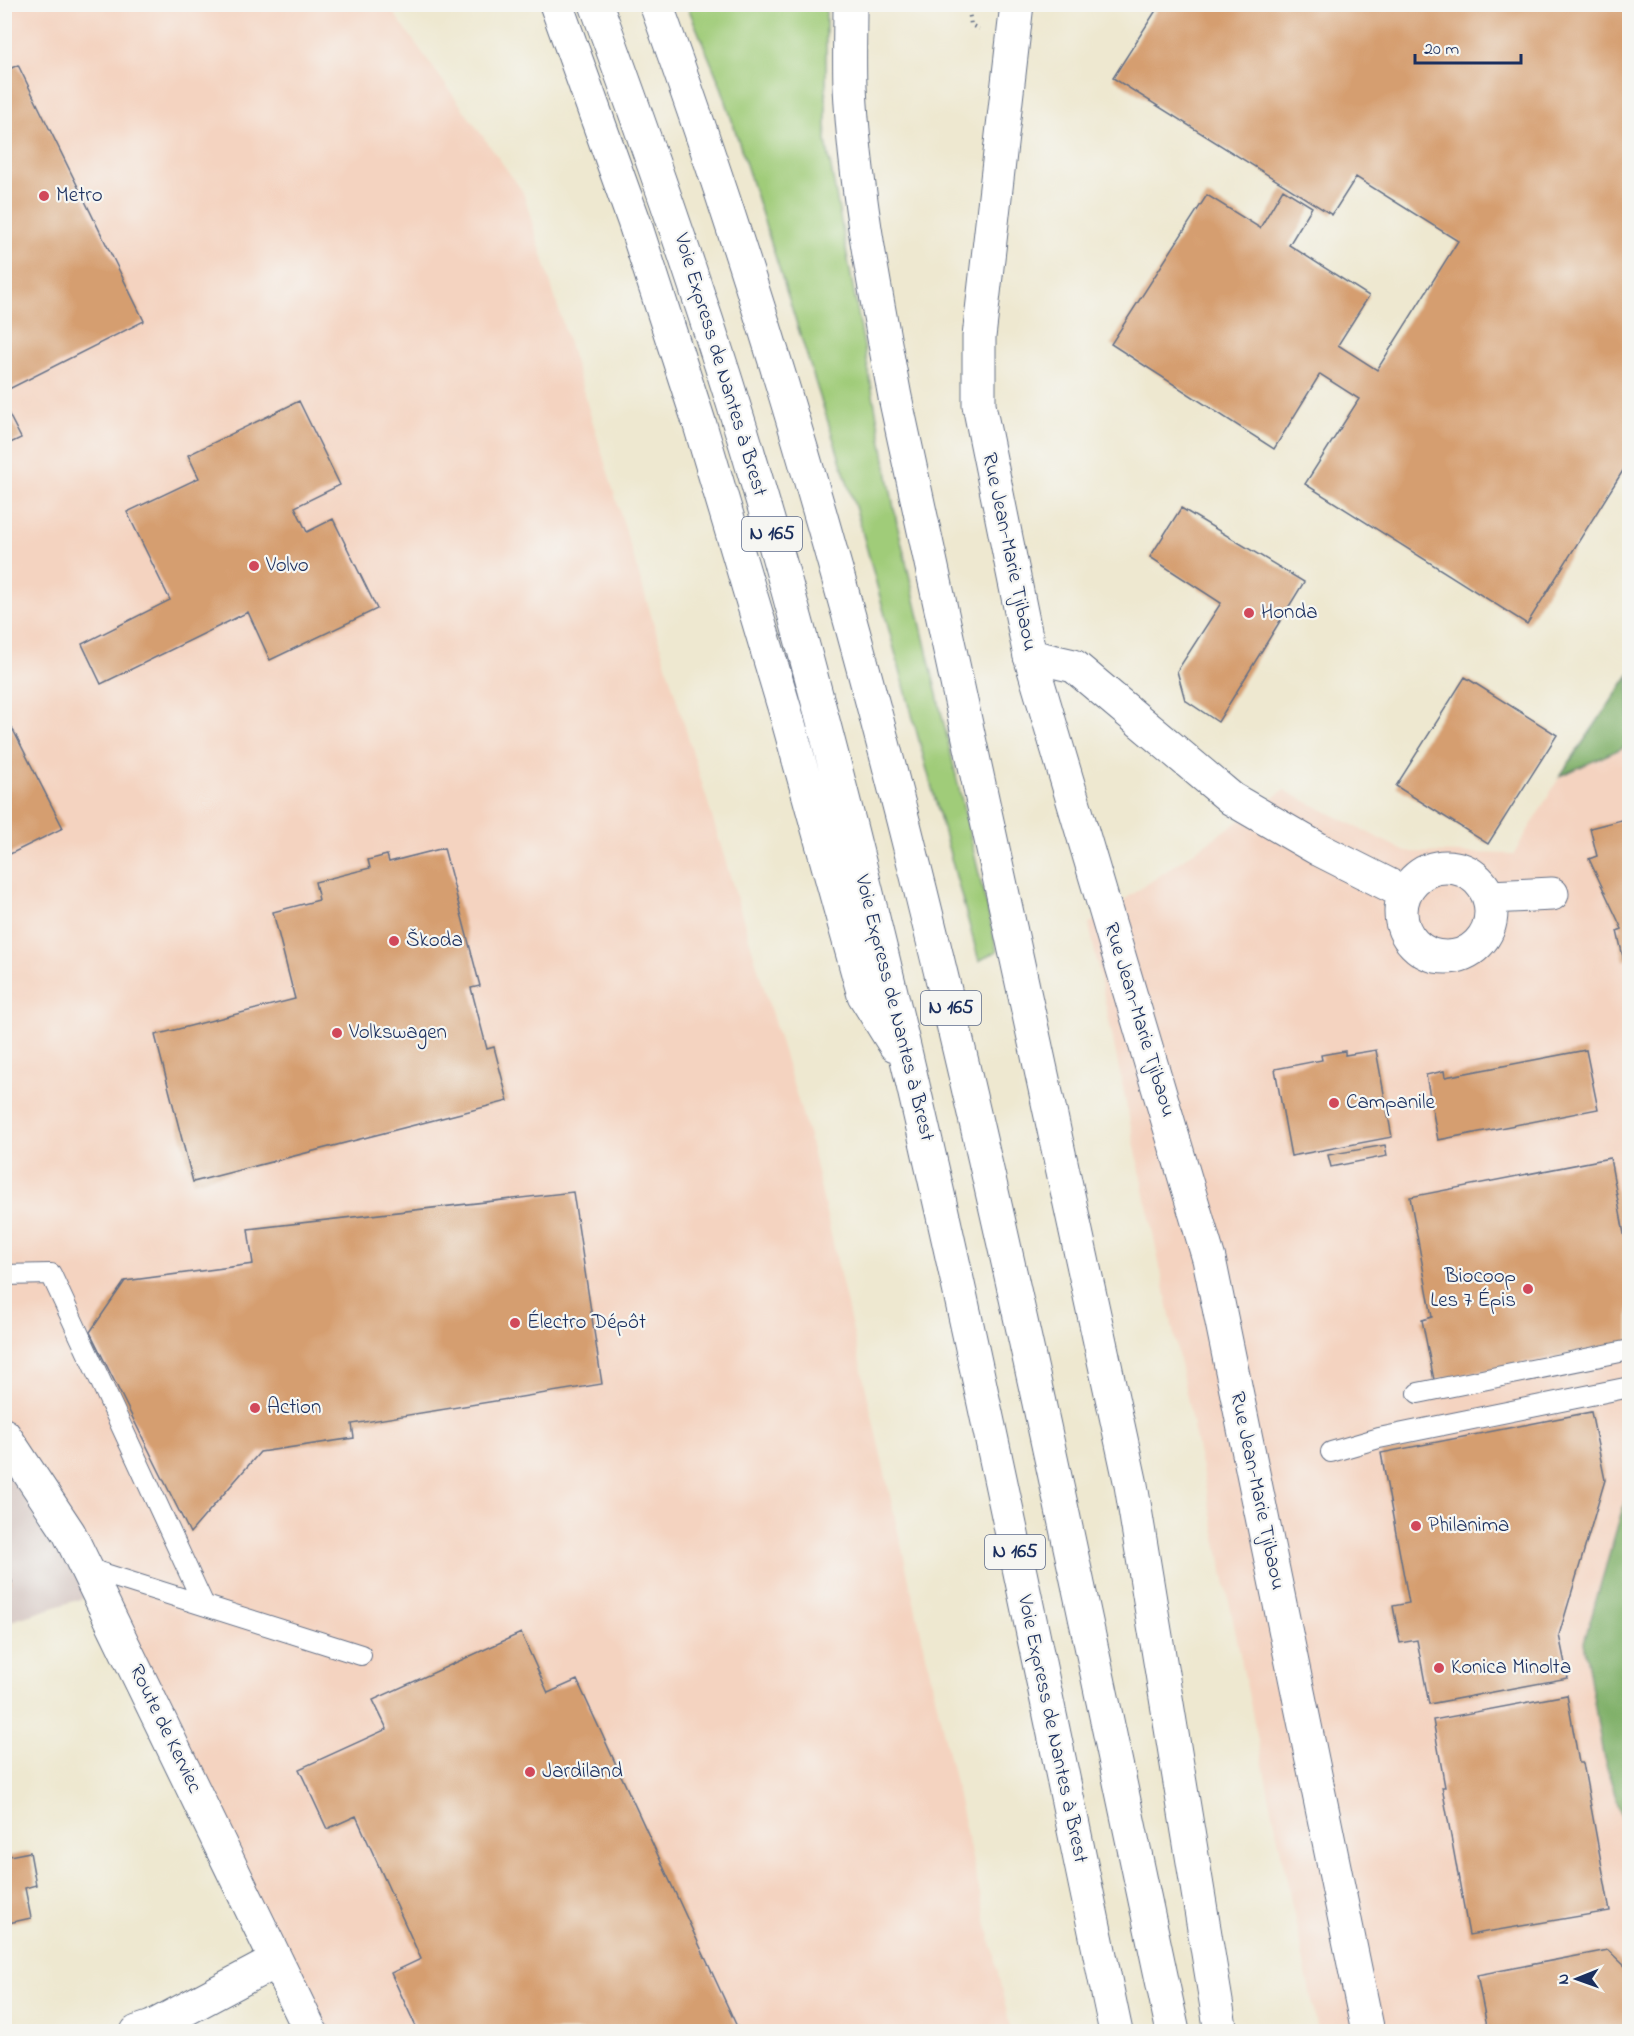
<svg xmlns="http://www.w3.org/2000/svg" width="1634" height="2036" font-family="'Indie Flower',sans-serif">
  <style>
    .built { fill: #f4d3c0 }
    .industrial { fill: #d0c0bc }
    .green { fill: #a0cc79; stroke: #5e7e6c; stroke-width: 1.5 }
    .forest { fill: #80b069; stroke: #4e7064; stroke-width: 1.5 }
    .building { fill: #d59e70 }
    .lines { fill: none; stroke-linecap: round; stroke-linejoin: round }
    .service-casing { stroke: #657086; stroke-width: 22 }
    .minor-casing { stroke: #657086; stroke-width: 35 }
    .tertiary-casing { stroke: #657086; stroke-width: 35 }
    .trunk-casing { stroke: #657086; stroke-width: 35 }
    .path { stroke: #657086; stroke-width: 4; stroke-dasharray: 1.5 4.5; stroke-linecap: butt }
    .service { stroke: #fff; stroke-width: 20 }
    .minor { stroke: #fff; stroke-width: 33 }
    .tertiary { stroke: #fff; stroke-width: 33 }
    .trunk { stroke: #fff; stroke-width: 33 }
    .poi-dot { fill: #d1495b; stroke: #f6f6f2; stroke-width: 2 }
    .labels { text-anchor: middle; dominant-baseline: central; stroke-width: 4.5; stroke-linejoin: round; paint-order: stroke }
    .shield { fill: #f6f6f2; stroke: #5d6b8a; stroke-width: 1.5 }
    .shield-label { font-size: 20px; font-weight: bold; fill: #1b2f5e }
    .poi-label { font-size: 21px; fill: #1b2f5e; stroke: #f6f6f2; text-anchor: start }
    .street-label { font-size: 21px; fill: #1b2f5e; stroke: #f6f6f2 }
  </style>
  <rect width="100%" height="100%" fill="#f6f6f2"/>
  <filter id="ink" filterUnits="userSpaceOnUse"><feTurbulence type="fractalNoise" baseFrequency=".0167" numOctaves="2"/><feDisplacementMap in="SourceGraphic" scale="12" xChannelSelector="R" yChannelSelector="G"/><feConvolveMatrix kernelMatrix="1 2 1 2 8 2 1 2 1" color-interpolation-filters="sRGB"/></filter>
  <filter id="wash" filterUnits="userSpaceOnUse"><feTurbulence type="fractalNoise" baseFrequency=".008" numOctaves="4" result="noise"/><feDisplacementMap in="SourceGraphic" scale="24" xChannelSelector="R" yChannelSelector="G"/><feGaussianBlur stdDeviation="1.35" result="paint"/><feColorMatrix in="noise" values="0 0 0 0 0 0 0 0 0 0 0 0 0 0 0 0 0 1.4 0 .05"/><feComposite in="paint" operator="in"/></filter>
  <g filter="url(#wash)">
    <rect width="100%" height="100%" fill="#eee8d0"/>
    <!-- built -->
    <path class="built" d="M4 5H388L523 192 809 1137 1011 2031H311L4 1435Z
      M1629 745V1486L1584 1642 1603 1755 1629 1841V2031H1318L1089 924 1284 790 1406 852 1514 854 1560 776Z"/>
    <!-- industrial -->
    <path class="industrial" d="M4 1435 99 1593 5 1623H4Z"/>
    <!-- green -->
    <path class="green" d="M687 5H826V141L896 519 997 951 979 961 858 516 722 89Z"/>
    <!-- forest -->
    <path class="forest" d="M1629 675V745L1560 776Z
      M1629 1486V1841L1603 1755 1584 1642Z"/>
    <g id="blocks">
      <!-- building -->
      <path class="building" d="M1160 4H1629V461L1527 624 1305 484 1359 399 1320 374 1274 449 1111 344 1207 195 1260 228 1283 189 1312 207 1289 245 1369 296 1338 345 1377 370 1458 241 1356 177 1332 215 1113 78Z
        M18 65 144 321 5 391V71Z
        M299 401 340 485 295 507 307 532 333 519 377 609 270 660 248 612 101 684 82 644 170 600 127 512 199 478 188 455Z
        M4 405 21 438 4 446Z
        M1181 508 1304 582 1218 722 1185 700 1177 671 1221 603 1150 557Z
        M1465 677 1557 735 1488 844 1396 786Z
        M4 712 63 828 4 857Z
        M1629 818V959L1624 961 1617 931 1622 929 1589 859 1597 856 1590 828Z
        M444 848 480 986 471 988 487 1049 494 1047 508 1101 193 1182 155 1035 295 999 273 912 319 900 315 882 370 868 368 860 387 855 389 862Z
        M1376 1050 1392 1137 1291 1156 1275 1069 1322 1060 1321 1055 1345 1051V1055Z
        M1586 1050 1598 1109 1438 1140 1426 1075 1444 1071 1445 1077Z
        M1385 1145 1387 1156 1331 1167 1328 1155Z
        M1610 1158 1629 1261V1343L1434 1380 1422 1320 1432 1317 1410 1197Z
        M573 1192 602 1384 352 1424 354 1438 260 1452 190 1533 90 1332 125 1281 253 1264 248 1229Z
        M1591 1412 1605 1480 1559 1635 1568 1678 1429 1704 1417 1640 1400 1643 1393 1606 1409 1603 1381 1453Z
        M4 1561 12 1582 4 1585Z
        M521 1633 548 1693 577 1680 739 2031H418L391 1973 421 1959 356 1816 327 1829 299 1769 387 1729 373 1700Z
        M1567 1695 1579 1763H1583L1610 1911 1469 1935 1442 1787H1445L1433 1720Z
        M30 1852 36 1885 25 1888 31 1918 4 1924V1857Z
        M1608 1950 1629 1970V2031H1488L1477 1975Z"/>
    </g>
  </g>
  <g filter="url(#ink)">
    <use href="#blocks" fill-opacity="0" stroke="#657086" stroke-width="1.5"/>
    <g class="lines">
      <defs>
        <path id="service" d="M4 1275 51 1274 204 1605
          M1418 1393 1630 1350
          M1331 1452 1379 1438 1630 1387
          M86 1568 361 1655"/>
        <path id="minor" d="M1030 656 1074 666 1232 799 1320 850 1405 893
          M1401 912a45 45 0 1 1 90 0a45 45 0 1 1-90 0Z
          M1489 897 1552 894
          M4 1435 69 1533 311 2032
          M137 2032 152 2027 276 1961"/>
        <path id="tertiary" d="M1017 4 979 337V405L1030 656 1209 1259 1368 2032"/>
        <path id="trunk" d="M556 4 634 221 700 425 785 710 864 995 895 1045
          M596 4C660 179 721 354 772 534 912 1027 1011 1530 1116 2032
          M656 4C895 662 1027 1349 1173 2032
          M850 4C850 32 849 60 850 87 855 191 876 295 895 397L1131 1485 1221 2032"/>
      </defs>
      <!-- service casing -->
      <use href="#service" class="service-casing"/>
      <!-- minor casing -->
      <use href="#minor" class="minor-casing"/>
      <!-- tertiary casing -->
      <use href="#tertiary" class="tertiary-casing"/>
      <!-- trunk casing -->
      <use href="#trunk" class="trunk-casing"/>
      <!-- path -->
      <path class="path" d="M968 4 971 25 979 29"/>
      <!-- service -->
      <use href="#service" class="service"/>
      <!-- minor -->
      <use href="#minor" class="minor"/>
      <!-- tertiary -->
      <use href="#tertiary" class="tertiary"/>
      <!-- trunk -->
      <use href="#trunk" class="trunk"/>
    </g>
  </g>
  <!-- markers -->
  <g class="poi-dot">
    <circle cx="44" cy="196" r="6"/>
    <circle cx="254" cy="566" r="6"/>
    <circle cx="1249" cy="613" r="6"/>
    <circle cx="394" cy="941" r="6"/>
    <circle cx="337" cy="1033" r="6"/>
    <circle cx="1334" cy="1103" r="6"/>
    <circle cx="1528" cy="1289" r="6"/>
    <circle cx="515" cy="1323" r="6"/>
    <circle cx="255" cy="1408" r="6"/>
    <circle cx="1416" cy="1526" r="6"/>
    <circle cx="1439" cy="1668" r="6"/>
    <circle cx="530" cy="1772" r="6"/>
  </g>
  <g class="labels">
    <!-- shield labels -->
    <g class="shield">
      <rect x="742" y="517" width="60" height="34" rx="4.5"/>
      <rect x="921" y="991" width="60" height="34" rx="4.5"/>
      <rect x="985" y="1535" width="60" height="34" rx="4.5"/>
    </g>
    <g class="shield-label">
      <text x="772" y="534">N 165</text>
      <text x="951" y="1008">N 165</text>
      <text x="1015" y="1552">N 165</text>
    </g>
    <!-- poi labels -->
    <g class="poi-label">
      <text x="56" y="196">Metro</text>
      <text x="266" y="566">Volvo</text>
      <text x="1261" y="613">Honda</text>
      <text x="406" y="941">Škoda</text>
      <text x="349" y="1033">Volkswagen</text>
      <text x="1346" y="1103">Campanile</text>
      <text x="1516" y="1277" text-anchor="end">Biocoop<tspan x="1516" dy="24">Les 7 Épis</tspan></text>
      <text x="527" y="1323">Électro Dépôt</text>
      <text x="267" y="1408">Action</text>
      <text x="1428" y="1526">Philanima</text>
      <text x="1451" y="1668">Konica Minolta</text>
      <text x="542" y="1772">Jardiland</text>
    </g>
    <!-- street labels -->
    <g class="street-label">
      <text transform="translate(720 365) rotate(73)">Voie Express de Nantes à Brest</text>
      <text transform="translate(1009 552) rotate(78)">Rue Jean-Marie Tjibaou</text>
      <text transform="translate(894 1008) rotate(76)">Voie Express de Nantes à Brest</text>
      <text transform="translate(1139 1020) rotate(73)">Rue Jean-Marie Tjibaou</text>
      <text transform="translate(1257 1491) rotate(78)">Rue Jean-Marie Tjibaou</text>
      <text transform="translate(165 1729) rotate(64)">Route de Kerviec</text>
      <text transform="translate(1052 1729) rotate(78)">Voie Express de Nantes à Brest</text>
    </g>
  </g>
  <!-- margin -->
  <rect width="1634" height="2036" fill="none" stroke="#f6f6f2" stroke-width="24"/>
  <!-- north arrow -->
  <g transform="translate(1577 1979) rotate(269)" stroke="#f6f6f2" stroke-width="4.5" paint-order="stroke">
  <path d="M0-4.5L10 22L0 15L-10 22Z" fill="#1b2f5e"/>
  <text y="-9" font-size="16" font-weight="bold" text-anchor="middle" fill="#1b2f5e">N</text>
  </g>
  <!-- scale -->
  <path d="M1415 54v9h106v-9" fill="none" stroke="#1b2f5e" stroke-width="3"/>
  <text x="1424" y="54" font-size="18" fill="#1b2f5e" stroke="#f6f6f2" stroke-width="4.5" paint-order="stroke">20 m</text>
</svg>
